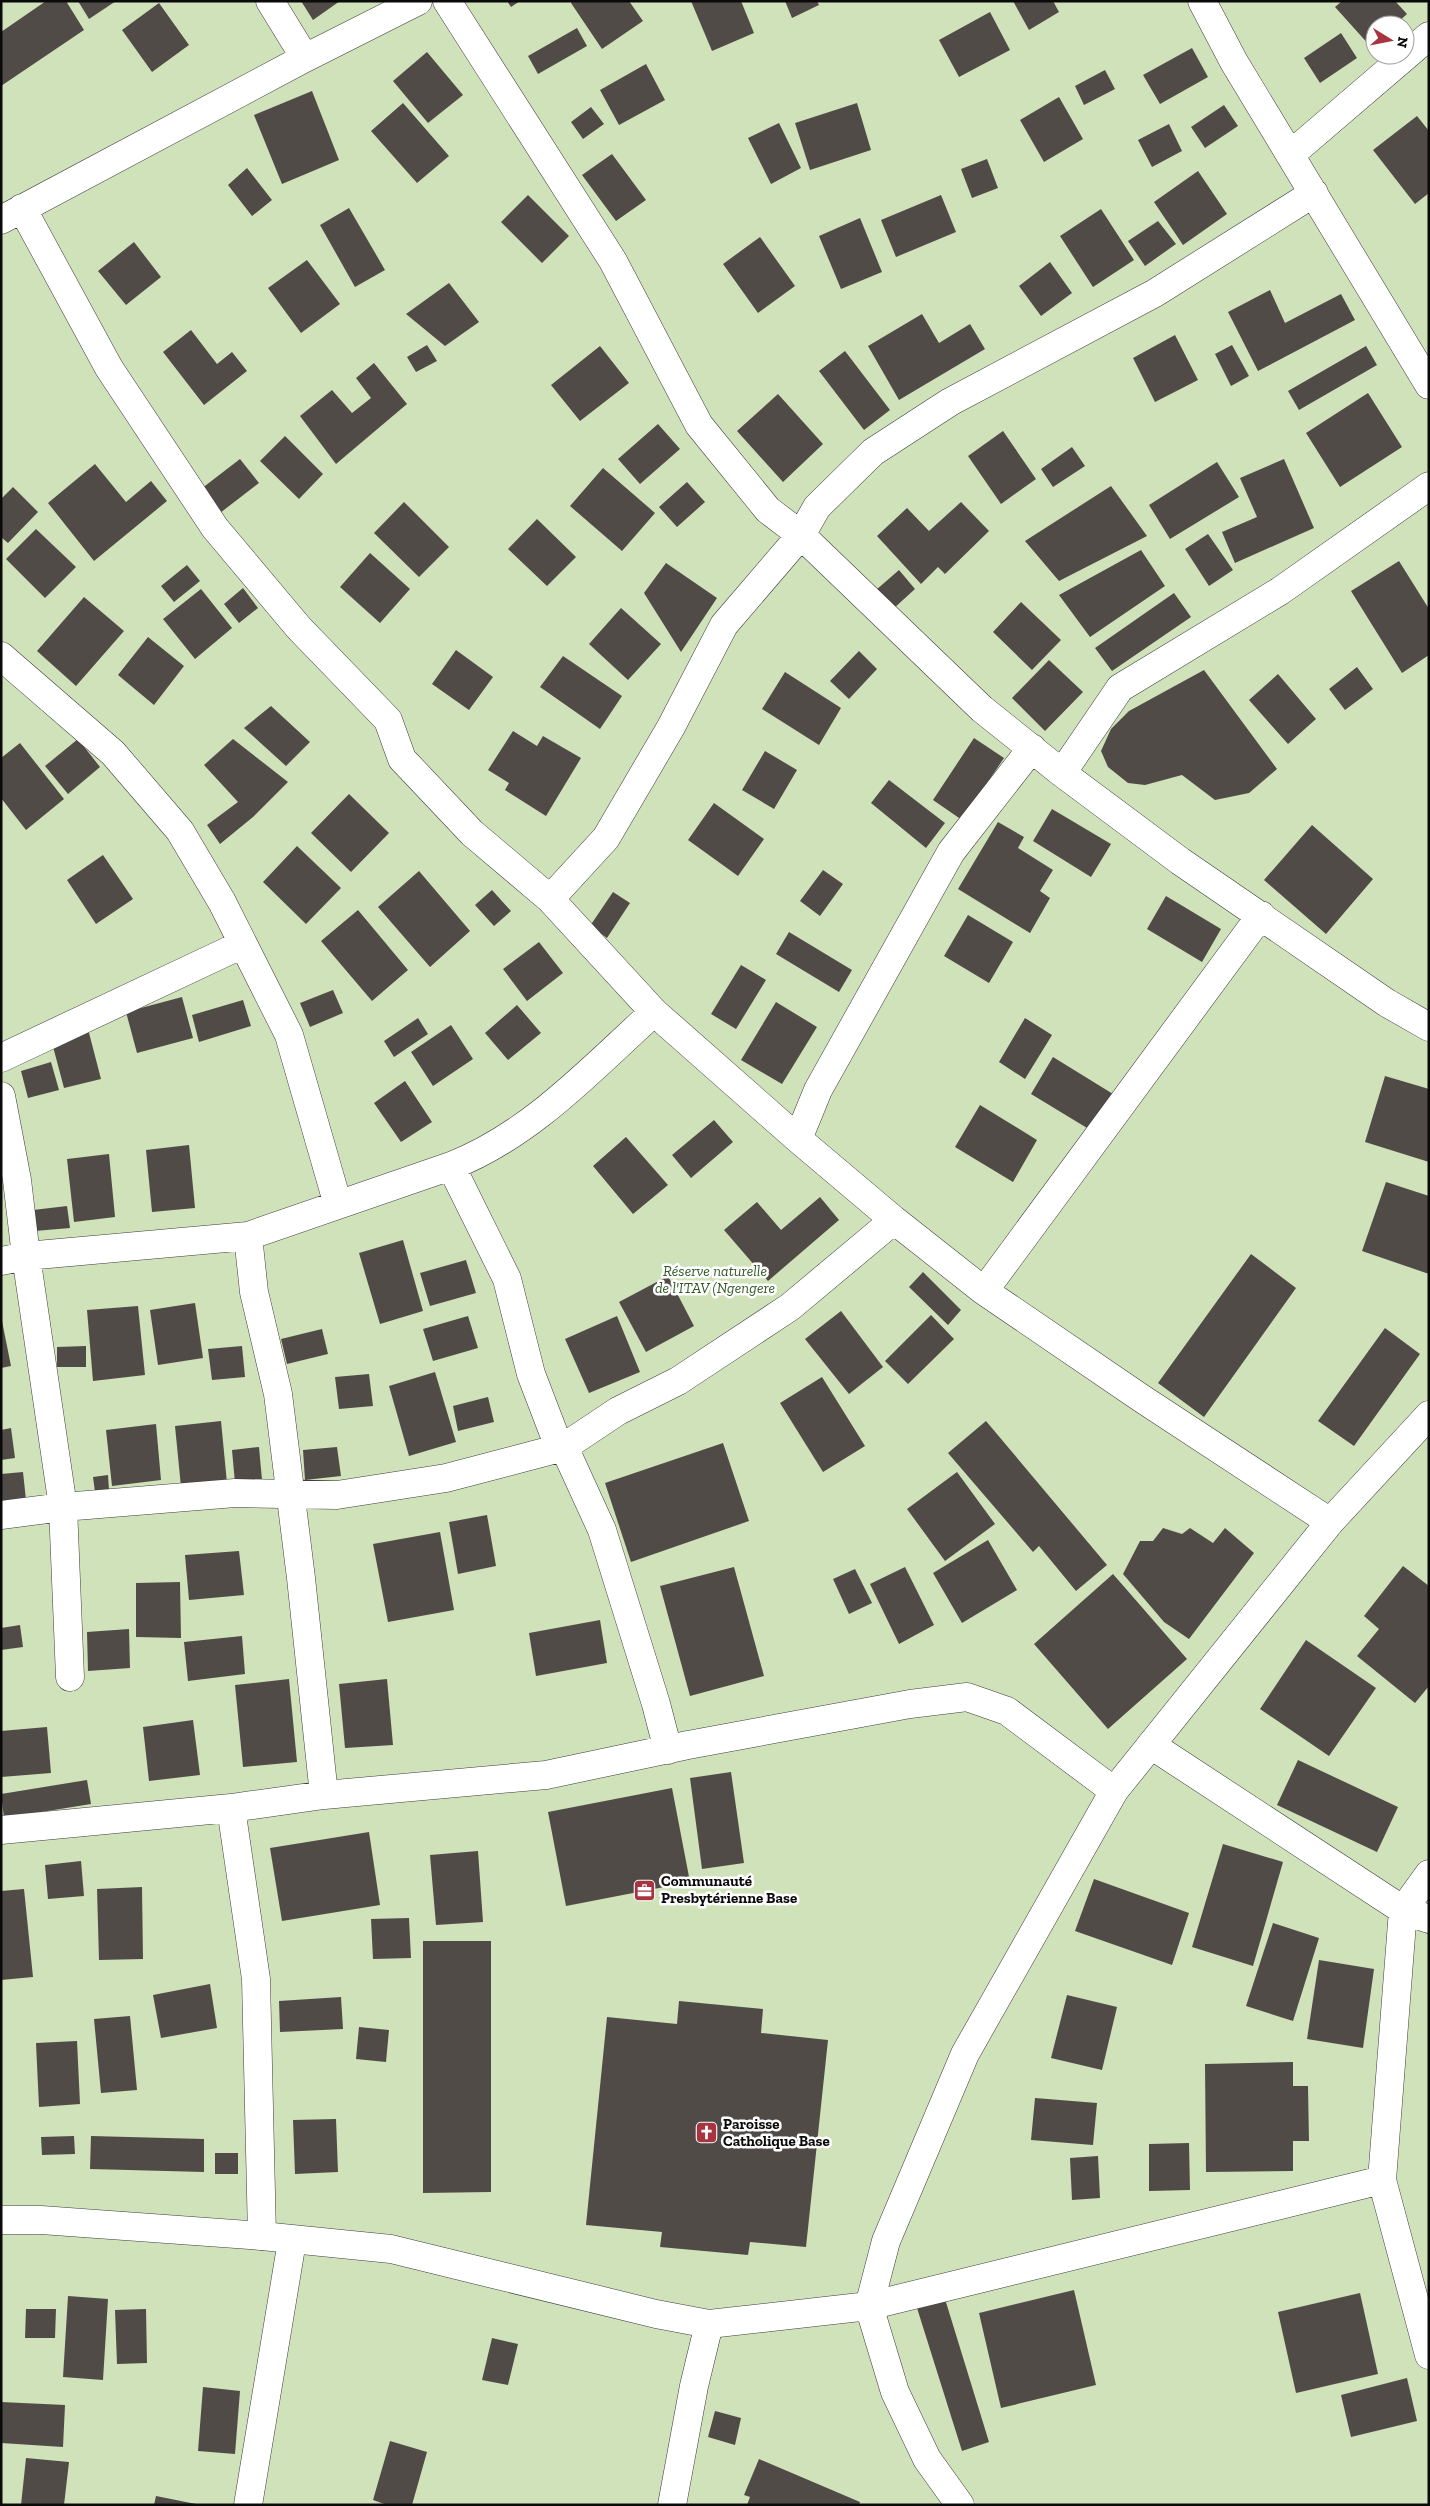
<svg xmlns="http://www.w3.org/2000/svg" width="1430" height="2506" font-family="'Zilla Slab',serif">
  <style>
    .green { fill: #d0e2b9; fill-rule: evenodd }
    .building { fill: #514b48 }
    .lines { fill: none; stroke-linecap: round; stroke-linejoin: round }
    .minor-casing { stroke: #3d3d3d; stroke-width: 29 }
    .tertiary-casing { stroke: #3d3d3d; stroke-width: 29 }
    .minor { stroke: #fff; stroke-width: 28 }
    .tertiary { stroke: #fff; stroke-width: 28 }
    .labels { text-anchor: middle; dominant-baseline: central; stroke-width: 5; stroke-linejoin: round; paint-order: stroke }
    .park-label { font-size: 15px; font-style: italic; fill: #325824; stroke: #fff }
    .poi-label { font-size: 15px; font-weight: bold; fill: #0a0a0a; stroke: #fff; text-anchor: start }
  </style>
  <rect width="100%" height="100%" fill="#fcf8ea"/>
  <!-- green -->
  <path class="green" d="M1 1H1429V2505H1ZM1375 25H1405V55H1375Z"/>
  <!-- building -->
  <path class="building" d="M46 1H66L84 30 1 86V32Z
    M78 1H116L89 19Z
    M301 1H340L313 20Z
    M507 1H520L511 7Z
    M572 1H629L643 21 602 49 571 3Z
    M691 1H741L754 33 712 51Z
    M785 1H817L819 5 792 18Z
    M1013 1H1053L1059 12 1029 30Z
    M1342 1H1395L1407 14 1395 25H1375V43L1371 47 1335 7Z
    M159 3 189 45 152 72 122 30Z
    M990 12 1010 50 959 77 939 40Z
    M577 28 587 46 538 74 528 56Z
    M1341 33 1357 58 1320 83 1304 58Z
    M1192 48 1208 77 1160 104 1143 75Z
    M427 52 463 95 428 123 393 81Z
    M646 64 665 100 619 125 600 90Z
    M1105 70 1115 89 1084 105 1075 86Z
    M312 91 339 160 282 184 254 115Z
    M1059 97 1083 139 1044 162 1020 120Z
    M403 103 449 156 417 183 371 131Z
    M857 103 871 150 810 170 795 123Z
    M1224 105 1238 126 1205 148 1191 127Z
    M591 107 604 124 583 139 571 122Z
    M1417 116 1429 131V193L1415 204 1373 150Z
    M779 123 801 168 771 184 748 138Z
    M1169 124 1182 151 1152 167 1138 140Z
    M612 154 646 200 616 221 582 175Z
    M987 159 998 188 972 198 961 169Z
    M247 168 272 200 252 216 228 185Z
    M1198 171 1227 214 1183 245 1154 202Z
    M528 195 569 236 542 263 501 222Z
    M941 195 956 232 896 257 881 220Z
    M349 208 385 270 355 287 320 225Z
    M1101 209 1134 260 1093 287 1060 236Z
    M860 218 882 272 841 289 819 236Z
    M1158 221 1176 244 1145 266 1128 241Z
    M760 237 795 286 758 313 723 264Z
    M134 242 161 277 126 305 98 271Z
    M307 260 340 304 301 333 268 288Z
    M1050 262 1072 293 1041 316 1019 286Z
    M449 283 479 322 445 346 406 314Z
    M1270 290 1285 323 1341 294 1355 320 1258 371 1228 312Z
    M922 314 939 343 970 324 985 349 899 400 868 346Z
    M191 330 217 364 232 352 247 371 204 405 163 352Z
    M1175 335 1198 380 1155 402 1133 358Z
    M427 345 437 361 416 372 407 357Z
    M1232 345 1249 376 1231 386 1215 354Z
    M600 346 629 383 580 421 551 385Z
    M1366 346 1377 365 1299 410 1288 391Z
    M845 351 890 410 864 430 819 371Z
    M374 363 407 404 336 464 300 416 332 390 352 413 371 398 356 378Z
    M1368 393 1402 447 1340 487 1306 433Z
    M778 394 823 444 783 482 737 431Z
    M658 424 680 449 640 484 618 459Z
    M1003 431 1036 479 1001 504 968 456Z
    M285 436 323 474 299 499 260 461Z
    M1072 447 1085 466 1053 487 1041 469Z
    M240 459 259 483 220 513 201 489Z
    M1284 459 1314 528 1235 563 1222 532 1257 517 1240 478Z
    M1217 462 1239 497 1170 539 1149 505Z
    M95 464 126 502 151 481 167 501 94 561 48 503Z
    M603 468 655 513 622 551 570 506Z
    M687 482 705 502 677 527 659 507Z
    M1111 486 1147 536 1059 581 1025 541Z
    M13 487 38 512 8 543 1 537V499Z
    M404 502 449 547 419 577 374 533Z
    M961 502 989 531 945 574 938 567 921 584 877 536 907 508 929 531Z
    M537 519 576 557 547 586 508 549Z
    M36 529 76 567 45 598 6 559Z
    M1208 534 1233 570 1209 586 1185 549Z
    M1141 550 1165 586 1090 637 1059 595Z
    M370 553 410 589 380 623 340 587Z
    M1399 561 1429 609V655L1402 673 1351 591Z
    M666 563 717 598 681 652 644 593Z
    M187 565 200 581 174 602 161 586Z
    M899 570 915 589 893 609 876 590Z
    M243 588 258 608 239 623 224 604Z
    M201 589 232 628 195 659 163 619Z
    M1174 593 1191 617 1112 671 1095 648Z
    M84 597 124 631 76 686 37 651Z
    M1021 602 1061 640 1032 670 993 632Z
    M621 608 661 644 628 680 589 644Z
    M148 637 184 666 154 705 118 675Z
    M456 650 493 677 469 710 432 684Z
    M859 651 877 669 849 699 830 681Z
    M563 656 622 696 600 729 540 687Z
    M1049 660 1083 692 1045 731 1012 698Z
    M1357 667 1373 689 1345 710 1329 689Z
    M1204 670 1277 769 1249 793 1215 800 1182 775 1145 785 1128 783 1108 767 1101 751 1111 729 1129 711Z
    M785 672 841 708 819 745 762 709Z
    M1278 674 1316 719 1288 744 1249 700Z
    M271 706 310 742 286 766 244 728Z
    M513 731 537 746 543 736 581 758 546 816 505 790 509 783 488 770Z
    M974 738 1004 758 962 820 933 800Z
    M78 739 100 767 68 794 45 766Z
    M233 739 288 782 253 817 220 844 207 825 238 802 204 765Z
    M20 743 64 799 26 830 1 798V758Z
    M765 751 797 770 774 809 742 790Z
    M889 780 945 823 926 848 871 803Z
    M349 794 389 833 351 872 311 833Z
    M714 803 764 839 738 876 688 840Z
    M1052 809 1111 844 1091 877 1033 841Z
    M998 822 1024 837 1018 848 1053 870 1040 891 1050 898 1030 933 958 889Z
    M1312 825 1373 879 1326 934 1264 880Z
    M297 846 341 888 306 924 263 882Z
    M103 855 133 899 96 924 67 880Z
    M823 870 843 884 820 916 800 901Z
    M419 871 470 931 430 967 378 907Z
    M492 890 511 911 494 926 475 905Z
    M613 892 630 903 607 938 590 926Z
    M1166 896 1221 929 1202 962 1147 929Z
    M358 910 408 970 372 1001 321 941Z
    M968 915 1013 942 989 983 944 956Z
    M789 932 852 970 839 992 776 954Z
    M539 942 563 973 527 1001 503 969Z
    M741 965 766 980 736 1029 711 1014Z
    M333 990 343 1013 310 1027 300 1003Z
    M182 997 193 1038 137 1053 126 1012Z
    M243 1000 251 1026 199 1042 192 1015Z
    M776 1002 817 1027 782 1084 741 1060Z
    M517 1005 541 1033 508 1060 485 1033Z
    M418 1018 428 1034 394 1057 384 1041Z
    M1025 1018 1052 1035 1025 1079 999 1062Z
    M451 1025 473 1059 433 1086 411 1052Z
    M88 1029 101 1079 64 1088 51 1039Z
    M1053 1057 1113 1094 1092 1131 1031 1094Z
    M51 1062 59 1090 28 1098 21 1071Z
    M1385 1076 1429 1089V1162L1365 1142Z
    M405 1081 432 1122 401 1142 374 1103Z
    M980 1105 1037 1140 1013 1182 955 1147Z
    M714 1120 733 1142 691 1178 672 1155Z
    M626 1137 668 1185 633 1214 593 1166Z
    M189 1145 195 1208 152 1212 146 1150Z
    M109 1154 115 1217 74 1222 67 1159Z
    M1386 1182 1429 1196V1274L1362 1251Z
    M820 1197 839 1220 768 1281 724 1230 757 1202 781 1230Z
    M67 1206 70 1228 35 1231 33 1210Z
    M403 1240 423 1311 380 1324 359 1253Z
    M1251 1254 1296 1288 1204 1417 1158 1383Z
    M466 1260 476 1293 430 1306 420 1273Z
    M923 1272 961 1310 948 1325 909 1287Z
    M668 1276 694 1326 646 1352 619 1302Z
    M195 1303 203 1358 158 1365 150 1310Z
    M138 1306 145 1375 93 1381 87 1310Z
    M841 1311 883 1367 849 1394 805 1339Z
    M931 1315 954 1339 908 1384 885 1361Z
    M1 1316 11 1366 1 1368Z
    M468 1316 478 1348 433 1361 423 1329Z
    M617 1316 640 1372 589 1393 565 1339Z
    M1385 1328 1420 1354 1354 1446 1318 1421Z
    M322 1329 328 1354 287 1364 281 1339Z
    M86 1346V1367H57V1347Z
    M242 1346 245 1377 212 1380 208 1349Z
    M435 1372 456 1442 409 1456 389 1386Z
    M369 1374 373 1406 339 1409 335 1377Z
    M822 1377 865 1446 823 1472 780 1403Z
    M488 1397 494 1422 458 1431 453 1406Z
    M221 1421 227 1483 181 1487 175 1426Z
    M986 1421 1107 1565 1076 1591 1039 1546 1033 1552 948 1453Z
    M156 1424 161 1480 112 1486 106 1430Z
    M11 1428 15 1458 1 1460V1430Z
    M723 1443 749 1521 631 1562 605 1483Z
    M259 1447 262 1480 235 1483 232 1450Z
    M337 1447 341 1476 305 1480 303 1450Z
    M23 1472 26 1500 1 1502V1474Z
    M957 1472 995 1524 945 1561 907 1509Z
    M108 1475 109 1490 95 1492 93 1477Z
    M487 1515 496 1566 458 1574 449 1522Z
    M1163 1528 1182 1534 1190 1528 1213 1543 1225 1528 1254 1553 1189 1639 1164 1622 1123 1574 1140 1541H1153Z
    M440 1532 454 1610 388 1622 373 1544Z
    M988 1540 1017 1590 962 1623 933 1573Z
    M239 1551 244 1595 189 1600 185 1555Z
    M1403 1566 1429 1586V1686L1415 1703 1357 1656 1379 1629 1364 1616Z
    M734 1567 764 1676 690 1696 660 1586Z
    M905 1567 934 1625 899 1644 870 1584Z
    M855 1569 872 1603 849 1614 833 1579Z
    M1113 1574 1187 1659 1108 1729 1034 1644Z
    M180 1582 181 1638 136 1637V1583Z
    M600 1620 607 1663 536 1676 529 1633Z
    M20 1625 23 1647 1 1650V1628Z
    M129 1629 130 1668 88 1671 87 1632Z
    M242 1636 245 1674 188 1681 184 1642Z
    M1306 1640 1376 1688 1329 1756 1260 1709Z
    M289 1679 297 1762 243 1767 235 1685Z
    M387 1679 393 1745 345 1748 339 1684Z
    M193 1720 200 1775 149 1781 143 1727Z
    M47 1727 51 1773 1 1777V1731Z
    M1298 1760 1398 1807 1377 1852 1277 1805Z
    M731 1772 744 1863 702 1869 690 1778Z
    M87 1780 91 1804 4 1818 1 1794Z
    M672 1788 690 1882 566 1906 548 1812Z
    M369 1832 380 1905 282 1921 270 1848Z
    M1223 1844 1283 1862 1253 1966 1192 1947Z
    M478 1851 483 1922 436 1925 430 1855Z
    M81 1861 84 1896 48 1899 45 1865Z
    M1094 1879 1189 1913 1172 1965 1075 1931Z
    M142 1887 143 1959 99 1960 97 1889Z
    M24 1889 33 1977 1 1980V1891Z
    M409 1918 411 1958 373 1959 371 1919Z
    M1273 1923 1319 1938 1293 2021 1246 2006Z
    M423 1941H491V2192L423 2193Z
    M1319 1960 1374 1969 1363 2048 1307 2039Z
    M210 1984 217 2028 161 2038 153 1995Z
    M1067 1995 1117 2007 1102 2070 1051 2058Z
    M341 1997 343 2029 280 2032 279 2001Z
    M679 2001 763 2009 761 2033 828 2040 806 2247 750 2242 748 2255 660 2247 662 2232 586 2225 607 2017 677 2024Z
    M130 2016 137 2090 101 2093 94 2019Z
    M359 2027 389 2030 386 2062 356 2059Z
    M77 2041 80 2104 39 2107 36 2043Z
    M1293 2062V2086H1308L1309 2141H1293V2171L1206 2172 1205 2064Z
    M1035 2098 1097 2103 1093 2145 1031 2140Z
    M336 2119 338 2172 295 2174 293 2120Z
    M74 2136 75 2154 42 2155 41 2137Z
    M91 2136 204 2139V2172L90 2169Z
    M1189 2143 1190 2190 1149 2191V2144Z
    M215 2153H238V2174H215Z
    M1098 2156 1100 2198 1072 2200 1070 2158Z
    M1074 2290 1096 2385 1001 2408 979 2313Z
    M1360 2293 1378 2374 1296 2393 1278 2312Z
    M68 2296 108 2299 103 2380 63 2377Z
    M945 2299 989 2442 962 2451 917 2308Z
    M26 2309H56L55 2338H25Z
    M146 2309 147 2363 117 2364 115 2310Z
    M492 2338 518 2344 508 2385 482 2380Z
    M1407 2378 1417 2421 1351 2437 1341 2395Z
    M203 2387 240 2391 235 2454 198 2451Z
    M1 2402 65 2405 63 2447 1 2443Z
    M715 2411 741 2418 735 2445 708 2437Z
    M390 2441 427 2452 412 2505H387L373 2500Z
    M26 2458 69 2462 64 2505H21Z
    M759 2459 860 2502 859 2505H747L750 2497 744 2495Z
    M156 2496 196 2504V2505H154Z"/>
  <g class="lines">
    <defs>
      <path id="minor" d="M270 1 305 58
        M447 1 613 261 699 425 768 510 801 535 982 709 1062 773 1180 861 1387 1003 1429 1027
        M1202 1 1234 62 1429 385
        M1290 155 1429 36
        M22 208 109 368 215 528 299 628 388 720 402 759 472 833 550 899 654 1012 798 1139 894 1220 984 1291 1141 1398 1330 1522
        M1 220 305 58 418 1
        M1 656 113 753 180 831 222 902 289 1035 338 1205
        M1062 773 1120 688 1280 591 1429 486
        M550 899 606 838 671 727 724 625 801 535 817 507 873 452 950 402 1155 293 1314 193
        M1 1058 243 944
        M1 1096 17 1180 26 1256 63 1507 70 1677
        M798 1139 818 1090 951 852 1032 748
        M451 1166 507 1279 531 1374 554 1434 564 1447 602 1530 656 1704 668 1750
        M248 1236 254 1292 278 1394 301 1578 324 1795
        M1 1261 26 1256 248 1236 451 1166C531 1135 591 1069 654 1012
        M984 1291 1261 915
        M1 1515 63 1507 235 1493 337 1495 446 1478 564 1447 618 1411 678 1381 790 1307 894 1220
        M1151 1745 1403 1910 1429 1919
        M231 1808 256 1979 262 2236
        M1 1830 231 1808 324 1795 546 1775 688 1745 910 1704 967 1697 1007 1711 1114 1791
        M1429 1874 1403 1910 1382 2180 1429 2355
        M869 2306 1382 2180
        M248 2505 292 2241
        M672 2505 694 2386 709 2324"/>
      <path id="tertiary" d="M1 2220H41L262 2236 391 2249 656 2314 709 2324 869 2306
        M960 2505 927 2459 895 2392 869 2306 886 2241 965 2054 1114 1791 1330 1522 1429 1415"/>
    </defs>
    <!-- minor casing -->
    <use href="#minor" class="minor-casing"/>
    <!-- tertiary casing -->
    <use href="#tertiary" class="tertiary-casing"/>
    <!-- minor -->
    <use href="#minor" class="minor"/>
    <!-- tertiary -->
    <use href="#tertiary" class="tertiary"/>
  </g>
  <!-- icons -->
  <defs>
    <symbol id="office-square" viewBox="-11 -11 22 22"><rect x="-9" y="-9" width="18" height="18" rx="4" fill="#a73541" stroke="#fff"/><path d="M-6-3h4V-5.5h4V-3h4V5H-6ZM-1-4.5V-3h2v-1.5ZM-6 0V1H6V0Z" fill="#fff"/></symbol>
    <symbol id="church-square" viewBox="-11 -11 22 22"><rect x="-9" y="-9" width="18" height="18" rx="4" fill="#a73541" stroke="#fff"/><path d="M-1.2-6h2.4v3.5h3.3v2.4h-3.3V6h-2.4V-.1h-3.3v-2.4h3.3Z" fill="#fff"/></symbol>
  </defs>
  <g fill-rule="evenodd">
    <use href="#office-square" x="632" y="1878" width="25" height="25"/>
    <use href="#church-square" x="694" y="2120" width="25" height="25"/>
  </g>
  <g class="labels">
    <!-- park labels -->
    <g class="park-label">
      <text x="715" y="1271">Réserve naturelle<tspan x="715" dy="17">de l'ITAV (Ngengere</tspan></text>
    </g>
    <!-- poi labels -->
    <g class="poi-label">
      <text x="661" y="1881">Communauté<tspan x="661" dy="17">Presbytérienne Base</tspan></text>
      <text x="723" y="2124">Paroisse<tspan x="723" dy="17">Catholique Base</tspan></text>
    </g>
  </g>
  <!-- border -->
  <rect width="1430" height="2506" fill="none" stroke="#0a0a0a" stroke-width="5"/>
  <!-- north arrow -->
  <g transform="translate(1390 40) rotate(100)"><circle r="24" fill="#ffffff" stroke="#9d9d9d"/>
  <path d="M0-4L9 19L0 12L-9 19Z" fill="#a73541"/>
  <text y="-8" font-size="14" font-weight="bold" text-anchor="middle" fill="#0a0a0a">N</text>
  </g>
</svg>
